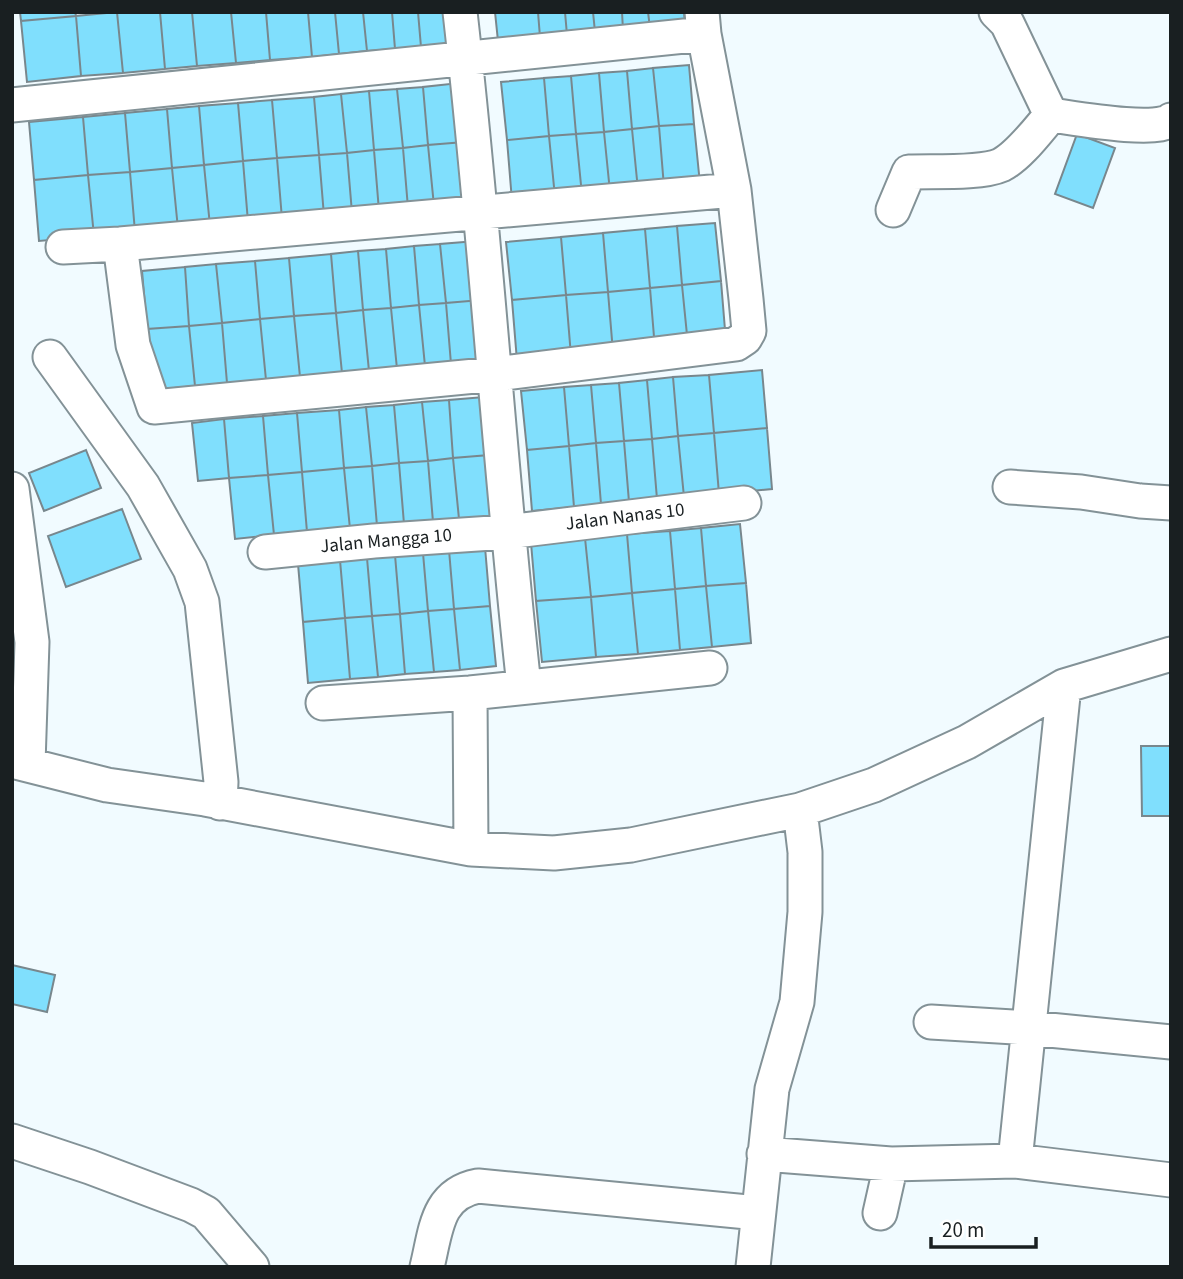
<svg xmlns="http://www.w3.org/2000/svg" width="1183" height="1279" font-family="'Source Sans 3',sans-serif">
  <style>
    .building { fill: #80dffd; stroke: #78878d; stroke-width: 2 }
    .lines { fill: none; stroke-linecap: round; stroke-linejoin: round }
    .minor-casing { stroke: #839297; stroke-width: 37 }
    .minor { stroke: #fff; stroke-width: 33 }
    .labels { text-anchor: middle; dominant-baseline: central; stroke-width: 5; stroke-linejoin: round; paint-order: stroke }
    .street-label { font-size: 19px; fill: #191f21; stroke: #fff }
  </style>
  <rect width="100%" height="100%" fill="#f1fbff"/>
  <!-- building -->
  <path class="building" d="M20 12H75L76 16 21 21Z
    M117 12H160L165 69 123 73Z
    M117 12 123 73 81 76 76 16Z
    M160 12H192L197 66 165 69Z
    M192 12H231L236 63 197 66Z
    M231 12H266L270 60 236 63Z
    M266 12H308L312 57 270 60Z
    M308 12H335L339 54 312 57Z
    M335 12H363L367 51 339 54Z
    M363 12H392L395 49 367 51Z
    M392 12H418L421 47 395 49Z
    M418 12H454L457 43 421 47Z
    M495 12H538L540 37 498 41Z
    M538 12H565L567 35 540 37Z
    M565 12H593L595 32 567 35Z
    M593 12H622L623 30 595 32Z
    M622 12H648L650 28 623 30Z
    M648 12H684L685 24 650 28Z
    M76 16 81 76 27 82 21 21Z
    M689 65 694 124 659 126 653 68Z
    M653 68 659 126 632 129 627 71Z
    M627 71 632 129 604 132 599 73Z
    M599 73 604 132 576 134 571 76Z
    M571 76 576 134 549 136 544 78Z
    M544 78 549 136 507 140 501 82Z
    M459 83 464 142 428 145 423 87Z
    M423 87 428 145 403 148 397 89Z
    M397 89 403 148 374 150 369 91Z
    M369 91 374 150 347 153 341 94Z
    M341 94 347 153 319 155 314 97Z
    M314 97 319 155 277 158 272 100Z
    M272 100 277 158 243 161 238 103Z
    M238 103 243 161 204 165 199 106Z
    M199 106 204 165 172 168 167 109Z
    M167 109 172 168 130 172 125 113Z
    M125 113 130 172 88 175 83 117Z
    M83 117 88 175 34 180 29 122Z
    M694 124 700 184 664 187 659 126Z
    M659 126 664 187 638 190 632 129Z
    M632 129 638 190 610 192 604 132Z
    M604 132 610 192 582 195 576 134Z
    M576 134 582 195 555 197 549 136Z
    M1077 134 1115 148 1093 208 1055 194Z
    M549 136 555 197 512 201 507 140Z
    M464 142 470 203 434 206 428 145Z
    M428 145 434 206 408 208 403 148Z
    M403 148 408 208 379 211 374 150Z
    M374 150 379 211 352 213 347 153Z
    M347 153 352 213 324 216 319 155Z
    M319 155 324 216 282 219 277 158Z
    M277 158 282 219 248 222 243 161Z
    M243 161 248 222 210 226 204 165Z
    M204 165 210 226 178 229 172 168Z
    M172 168 178 229 135 232 130 172Z
    M130 172 135 232 94 236 88 175Z
    M88 175 94 236 39 241 34 180Z
    M715 223 721 281 682 285 677 226Z
    M677 226 682 285 650 288 645 229Z
    M645 229 650 288 608 292 603 233Z
    M603 233 608 292 566 295 561 237Z
    M561 237 566 295 512 300 506 242Z
    M476 241 481 300 446 303 440 244Z
    M440 244 446 303 419 305 414 246Z
    M414 246 419 305 391 308 386 249Z
    M386 249 391 308 363 310 358 251Z
    M358 251 363 310 336 313 331 254Z
    M331 254 336 313 294 316 289 258Z
    M289 258 294 316 260 319 255 261Z
    M255 261 260 319 222 323 216 264Z
    M216 264 222 323 189 326 185 267Z
    M185 267 189 326 147 329 142 271Z
    M721 281 726 342 688 345 682 285Z
    M682 285 688 345 655 349 650 288Z
    M650 288 655 349 613 352 608 292Z
    M608 292 613 352 571 356 566 295Z
    M566 295 571 356 517 361 512 300Z
    M481 300 487 361 451 364 446 303Z
    M446 303 451 364 425 366 419 305Z
    M419 305 425 366 397 369 391 308Z
    M391 308 397 369 369 371 363 310Z
    M363 310 369 371 342 373 336 313Z
    M336 313 342 373 300 377 294 316Z
    M294 316 300 377 266 380 260 319Z
    M260 319 266 380 227 383 222 323Z
    M222 323 227 383 195 386 189 326Z
    M189 326 195 386 153 390 147 329Z
    M762 370 767 428 714 433 709 375Z
    M709 375 714 433 678 436 673 377Z
    M673 377 678 436 652 439 647 380Z
    M647 380 652 439 624 441 619 383Z
    M619 383 624 441 596 443 591 385Z
    M591 385 596 443 569 446 564 387Z
    M564 387 569 446 527 450 521 391Z
    M484 397 489 455 453 458 449 400Z
    M449 400 453 458 428 461 422 402Z
    M422 402 428 461 399 463 394 405Z
    M394 405 399 463 372 466 366 407Z
    M366 407 372 466 344 468 339 410Z
    M339 410 344 468 302 472 297 413Z
    M297 413 302 472 268 475 263 416Z
    M263 416 268 475 229 478 224 419Z
    M224 419 229 478 198 481 192 423Z
    M767 428 772 489 719 494 714 433Z
    M714 433 719 494 684 497 678 436Z
    M678 436 684 497 657 499 652 439Z
    M652 439 657 499 629 502 624 441Z
    M624 441 629 502 601 504 596 443Z
    M596 443 601 504 574 507 569 446Z
    M569 446 574 507 532 511 527 450Z
    M86 450 101 488 44 511 29 473Z
    M489 455 495 516 459 519 453 458Z
    M453 458 459 519 433 522 428 461Z
    M428 461 433 522 404 524 399 463Z
    M399 463 404 524 377 526 372 466Z
    M372 466 377 526 350 529 344 468Z
    M344 468 350 529 307 532 302 472Z
    M302 472 307 532 274 535 268 475Z
    M268 475 274 535 235 539 229 478Z
    M122 509 141 559 66 587 48 536Z
    M740 524 746 583 706 586 701 528Z
    M701 528 706 586 675 589 670 531Z
    M670 531 675 589 632 593 627 534Z
    M627 534 632 593 591 597 585 538Z
    M585 538 591 597 536 601 531 543Z
    M485 547 490 606 454 609 449 550Z
    M449 550 454 609 428 611 423 553Z
    M423 553 428 611 400 614 395 555Z
    M395 555 400 614 372 616 367 558Z
    M367 558 372 616 345 618 340 560Z
    M340 560 345 618 303 622 298 564Z
    M746 583 751 643 712 647 706 586Z
    M706 586 712 647 680 650 675 589Z
    M675 589 680 650 638 654 632 593Z
    M632 593 638 654 596 657 591 597Z
    M591 597 596 657 542 662 536 601Z
    M490 606 496 666 460 670 454 609Z
    M454 609 460 670 434 672 428 611Z
    M428 611 434 672 405 674 400 614Z
    M400 614 405 674 378 677 372 616Z
    M372 616 378 677 350 679 345 618Z
    M345 618 350 679 308 683 303 622Z
    M1141 746H1171V816H1142Z
    M12 965 55 975 47 1012 12 1004Z"/>
  <g class="lines">
    <defs>
      <path id="minor" d="M460 12C486 237 499 462 524 686
        M996 12 1007 23 1051 115
        M12 105 704 34
        M893 210 909 172C932 171 981 174 1001 165 1019 156 1038 130 1051 115 1074 118 1156 133 1171 120
        M120 244 133 345 154 407 496 374 736 344 745 338 749 331 746 299 734 190 704 34 702 12
        M63 247 120 244 734 190
        M50 357 143 486 190 569 202 602 221 782 220 803
        M1010 487 1081 492 1140 501 1171 503
        M12 489 32 642 28 764
        M265 552 374 541 507 532 744 503
        M470 693 471 849
        M323 703 470 693 710 668
        M12 761 107 785 205 799 471 849 554 853 631 845 800 810 874 785 967 742 1064 686 1171 654
        M931 1022 1029 1028 1171 1042
        M12 1141 90 1167 191 1205 206 1213 252 1267
        M764 1154 891 1164 1015 1161 1171 1180
        M1015 1161 1064 686
        M880 1213 891 1164
        M427 1267C436 1231 436 1194 478 1186L758 1213
        M753 1267 772 1089 797 1002 805 912V852L800 810"/>
    </defs>
    <!-- minor casing -->
    <use href="#minor" class="minor-casing"/>
    <!-- minor -->
    <use href="#minor" class="minor"/>
  </g>
  <g class="labels">
    <!-- street labels -->
    <g class="street-label">
      <text transform="translate(625 517) rotate(-7)">Jalan Nanas 10</text>
      <text transform="translate(386 541) rotate(-5)">Jalan Mangga 10</text>
    </g>
  </g>
  <!-- border -->
  <rect width="1183" height="1279" fill="none" stroke="#191f21" stroke-width="28"/>
  <!-- scale -->
  <path d="M931 1237v10h105v-10" fill="none" stroke="#191f21" stroke-width="3.5"/>
  <text x="942" y="1237" font-size="21" fill="#191f21" stroke="#ffffff" stroke-width="5" paint-order="stroke">20 m</text>
</svg>
